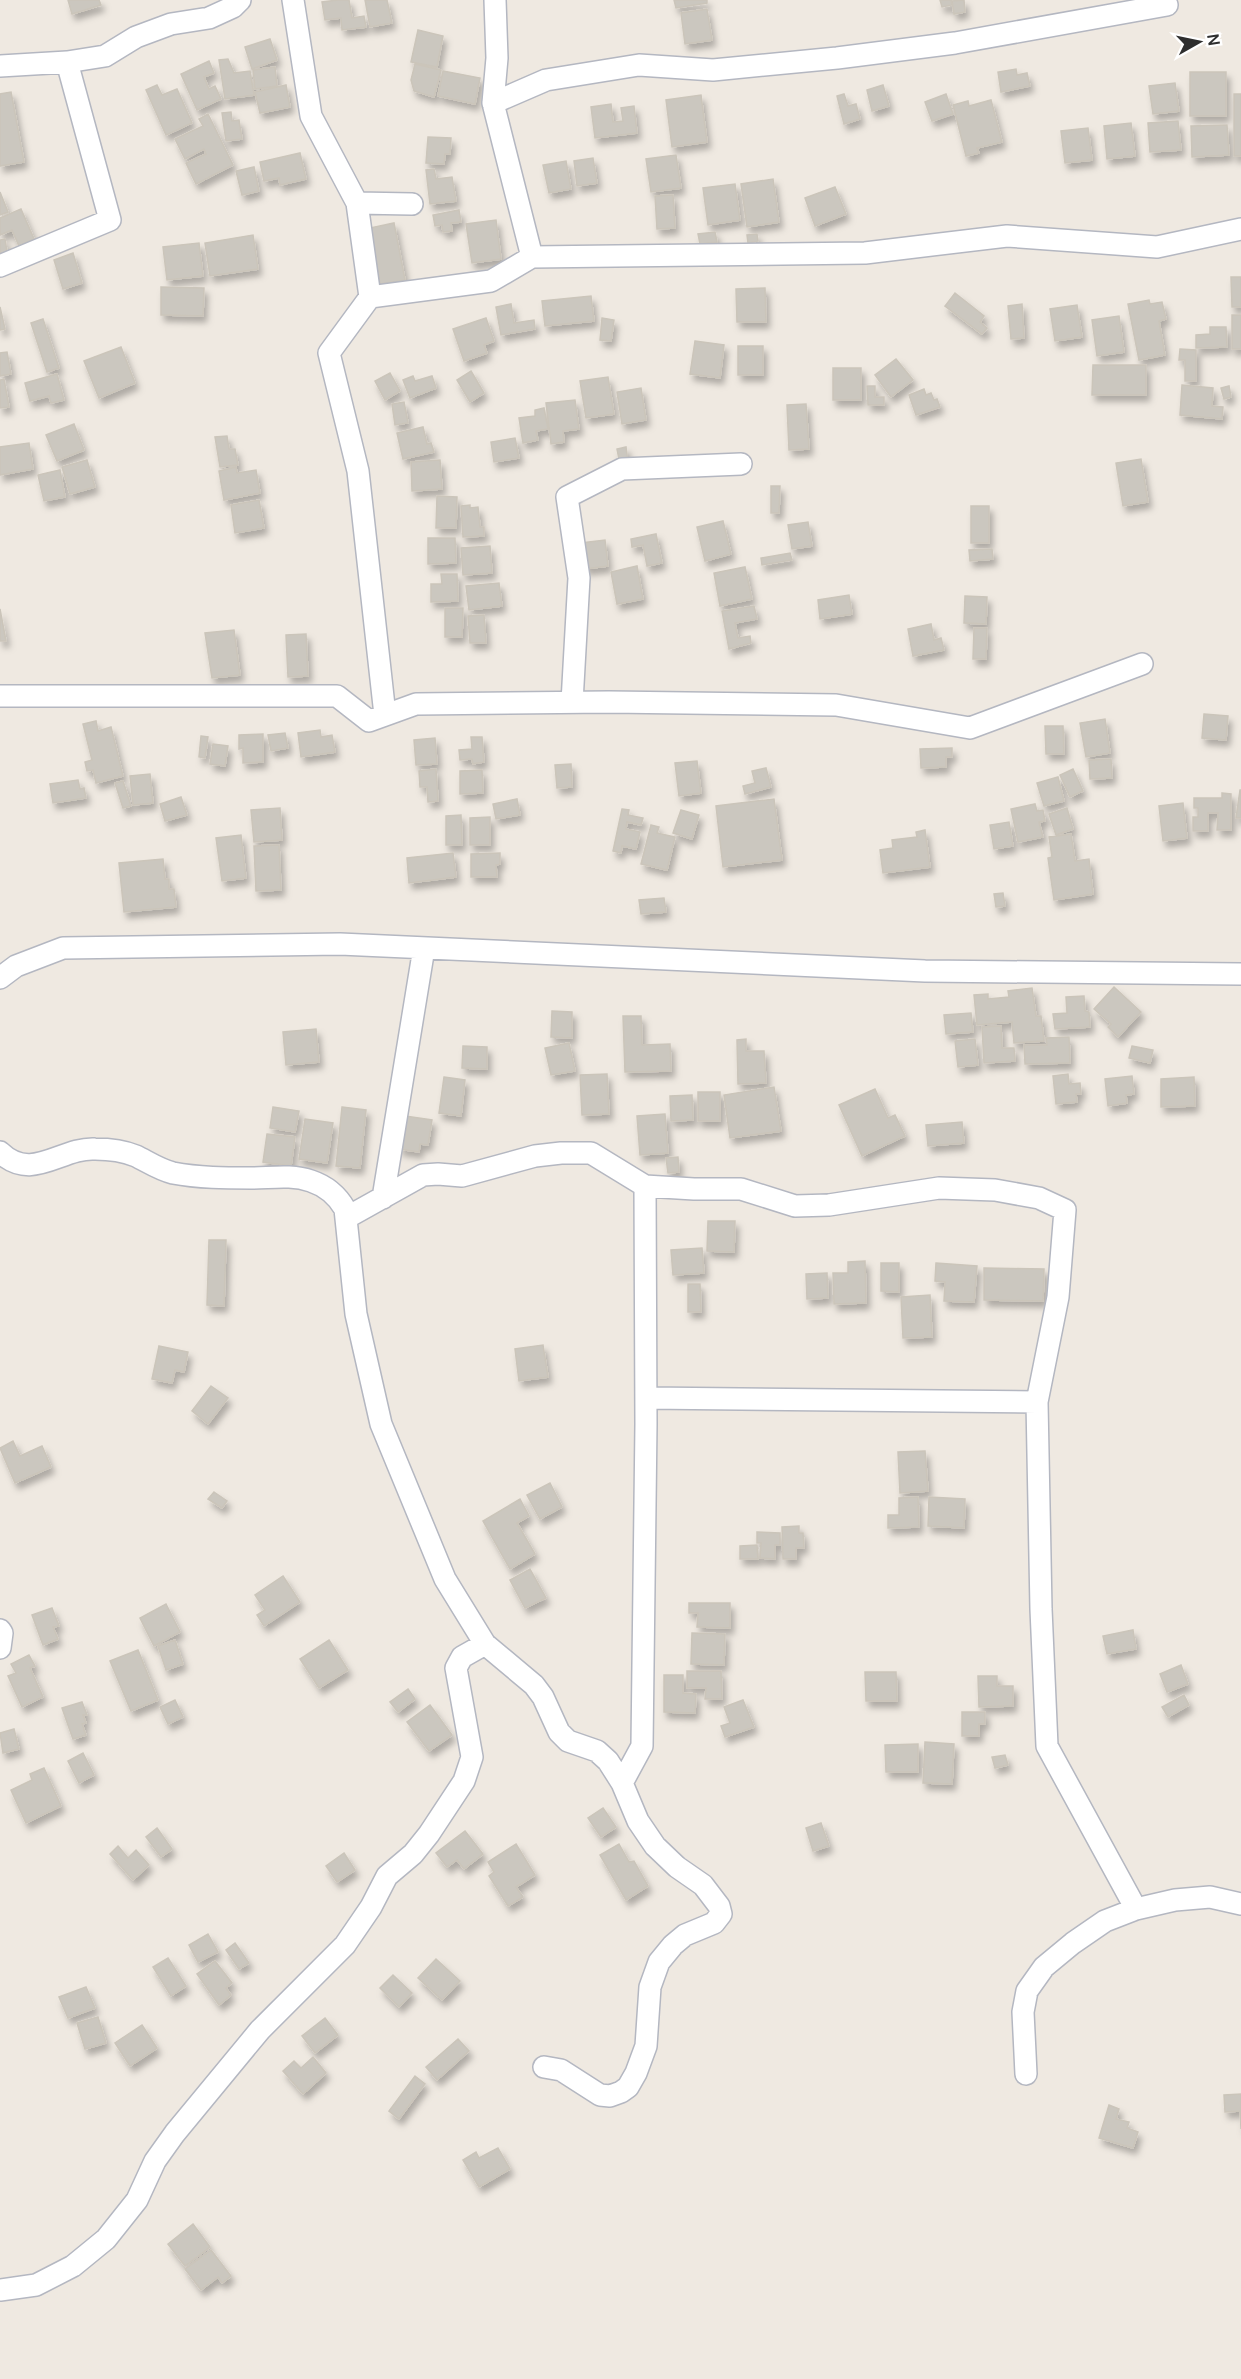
<svg xmlns="http://www.w3.org/2000/svg" width="1241" height="2379" font-family="Manrope,sans-serif">
  <style>
    .building { fill: #cbc7bf; stroke: #cbc5ba; stroke-width: 1.5; filter: url(#shadow) }
    .lines { fill: none; stroke-linecap: round; stroke-linejoin: round }
    .minor-casing { stroke: #b4b7c1; stroke-width: 24 }
    .minor { stroke: #fff; stroke-width: 21 }
  </style>
  <defs>
    <filter id="shadow"><feDropShadow dx="3.5" dy="6" stdDeviation="3" flood-color="#0004"/></filter>
  </defs>
  <rect width="100%" height="100%" fill="#efe9e1"/>
  <!-- building -->
  <path class="building" d="M68 0H99L101 5 72 14Z
    M338 0H349L352 18 364 16 366 27 342 30 341 18 325 20 322 2Z
    M365 0H387L392 23 370 27Z
    M674 0H707V3L676 8Z
    M940 0H951L952 5 942 7Z
    M964 0 965 12 954 14 952 1Z
    M707 9 712 40 685 44 681 13Z
    M418 30 443 36 437 67 411 62Z
    M270 39 277 60 252 69 245 47Z
    M228 59 234 73 250 71 254 95 225 99 219 60Z
    M209 61 214 73 204 77 209 89 215 86 221 99 197 110 181 74Z
    M415 64 441 70 434 97 414 91 411 80Z
    M275 67 277 86 255 89 253 70Z
    M1016 69 1017 75 1027 73 1030 86 1001 92 998 72Z
    M443 71 480 78 475 104 438 96Z
    M1190 72H1226V116H1190Z
    M1175 83 1179 111 1153 114 1149 86Z
    M157 85 162 95 177 89 192 123 166 135 146 90Z
    M286 85 290 107 260 113 255 92Z
    M883 85 889 106 872 111 867 90Z
    M11 92 24 162 0 166V94Z
    M844 94 848 106 856 104 860 119 844 124 837 96Z
    M946 94 953 114 932 121 925 102Z
    M1234 94H1241V156H1234Z
    M701 95 707 142 672 147 666 100Z
    M991 100 1002 142 977 148 979 153 966 156 953 105 968 101 969 106Z
    M611 104 613 122 623 121 621 108 634 106 637 133 595 138 591 107Z
    M231 112 232 121 239 120 242 139 226 141 222 113Z
    M208 114 233 165 196 184 186 163 206 154 204 149 185 159 175 139 203 126 199 119Z
    M1178 121 1181 150 1150 152 1148 123Z
    M1131 123 1135 156 1107 159 1104 126Z
    M1227 125 1229 155 1192 157 1191 126Z
    M1088 128 1092 160 1065 163 1061 131Z
    M428 137 451 138 450 154H445L444 164 426 163Z
    M300 153 306 179 280 185 279 178 264 181 260 162Z
    M676 155 681 188 651 192 646 159Z
    M593 158 597 183 577 186 574 161Z
    M566 161 571 189 549 193 543 165Z
    M254 167 259 191 242 195 236 171Z
    M434 169 436 179 452 177 456 201 430 204 426 170Z
    M773 179 779 222 747 227 741 184Z
    M735 184 740 220 708 225 703 188Z
    M835 187 846 214 815 226 805 198Z
    M0 192 8 212 0 215Z
    M673 195 675 228 657 229 655 196Z
    M21 209 34 239 19 246 12 230 0 235V218Z
    M459 210 461 222 451 223 452 231 443 232 442 225 435 226 433 215Z
    M496 220 501 259 472 263 466 224Z
    M394 223 405 280 380 284 370 228Z
    M715 232 717 242 700 244 698 234Z
    M757 234 758 241 748 243 747 235Z
    M253 235 258 269 210 276 205 243Z
    M5 239 7 252 0 254V240Z
    M199 243 203 276 167 280 163 247Z
    M73 253 82 283 63 289 54 260Z
    M1231 277H1241V307H1232Z
    M161 287 204 288 203 316 161 315Z
    M765 288 766 322H737L736 289Z
    M955 293 984 316 980 322 987 328 982 334 945 306Z
    M591 296 594 321 545 326 542 301Z
    M1149 300 1150 304 1162 302 1166 319 1159 321 1165 355 1139 360 1128 304Z
    M511 304 514 323 534 320 535 329 501 335 496 307Z
    M1022 304 1024 338 1011 339 1008 306Z
    M1077 305 1082 337 1055 341 1050 309Z
    M0 307 5 329 0 330Z
    M1232 315H1241V349H1232Z
    M1119 316 1124 352 1097 356 1092 320Z
    M486 318 494 341 484 345 487 353 464 361 453 329Z
    M602 318 614 320 611 341 600 340Z
    M43 319 59 368 47 372 31 323Z
    M1210 327H1226L1227 347 1196 348V335L1210 334Z
    M695 341 724 345 720 378 690 374Z
    M738 346H763V375H738Z
    M121 347 135 383 99 398 84 361Z
    M1180 349 1196 350V381H1185V360H1179Z
    M7 352 11 374 0 376V353Z
    M896 359 913 380 891 397 875 375Z
    M1093 365H1146V395H1092Z
    M833 368H861V400H833Z
    M471 371 484 393 470 402 457 380Z
    M390 373 400 391 385 400 375 381Z
    M57 374 64 400 51 403 49 396 30 401 25 383Z
    M413 376 415 381 432 376 436 388 410 398 403 380Z
    M608 377 614 414 586 418 580 381Z
    M4 379 9 407 0 408V380Z
    M1182 385 1213 388 1212 406 1223 407 1222 419 1180 415Z
    M867 386H875V397H884V405H868Z
    M1229 386 1231 397 1224 399 1221 388Z
    M641 388 646 420 622 424 617 392Z
    M924 389 926 395 931 393 934 400 937 399 940 407 916 415 909 395Z
    M575 400 579 429 563 431 564 442 551 444 546 403Z
    M404 402 408 423 395 425 392 404Z
    M806 404 809 449 789 450 787 405Z
    M544 408 548 429 536 431 538 440 523 443 519 418 535 416V410Z
    M74 424 84 450 57 461 46 435Z
    M423 427 427 444 431 443 434 452 403 459 397 433Z
    M227 436 229 449H235L238 465 220 467 215 437Z
    M515 438 519 458 494 462 491 442Z
    M29 443 33 469 0 475V447Z
    M626 447 628 463 620 464 617 449Z
    M1141 459 1148 502 1123 506 1116 463Z
    M87 460 95 487 70 494 62 467Z
    M440 460 442 489 412 491 411 462Z
    M236 467 237 473 256 470 260 493 224 500 219 471Z
    M60 470 65 497 44 501 38 475Z
    M771 486H780L779 513H771Z
    M437 496 457 497 456 528H436Z
    M259 500 264 528 235 533 231 505Z
    M470 505V508L478 507 480 527H484V536L463 537 461 506Z
    M971 506H989V543H971Z
    M723 521 731 554 705 561 697 527Z
    M808 522 812 546 792 549 788 525Z
    M656 534 662 563 647 566 643 545 632 547 631 539Z
    M428 538H455L456 563 428 564Z
    M605 540 608 566 585 569 581 543Z
    M490 546 492 573 463 575 461 548Z
    M992 549 993 559 970 561 969 550Z
    M790 553 792 560 762 565 761 558Z
    M637 566 643 599 617 604 611 572Z
    M745 567 752 599 720 606 714 573Z
    M441 574H457L458 601 431 602V584H442Z
    M499 583 502 606 469 610 466 586Z
    M849 595 852 614 820 619 818 600Z
    M965 596 987 597 986 624 964 623Z
    M754 606 757 619 735 623 738 638 750 636 751 643 729 649 722 611Z
    M445 608H463L462 637H445Z
    M0 609 6 641H0Z
    M484 615 486 643H470L468 616Z
    M931 624 934 640 941 638 944 650 913 656 908 629Z
    M974 628H987L986 659H973Z
    M234 630 240 675 212 678 205 633Z
    M306 634 308 676 288 677 286 635Z
    M1204 714 1228 716 1226 740 1202 738Z
    M1105 719 1110 753 1086 757 1080 723Z
    M96 721 98 731 111 727 123 776 96 783 93 770 87 771 85 762 92 760 83 724Z
    M1045 726H1063L1064 754H1046Z
    M320 730 321 737 332 735 335 752 301 757 298 733Z
    M285 733 288 748 271 751 268 735Z
    M263 734V762L243 763V748L239 749V735Z
    M201 736 208 737 205 758 199 757Z
    M471 737H482L484 762 473 764 472 759 460 760 459 750 472 749Z
    M435 738 437 764 416 765 414 740Z
    M213 744 228 746 225 766 210 764Z
    M952 748V757H946V767L921 768 920 749Z
    M1111 759 1112 778 1090 779 1089 760Z
    M697 761 701 793 679 796 675 763Z
    M571 764 572 787 557 788 555 765Z
    M766 768 771 787 745 794 743 786 755 783 752 771Z
    M436 769 438 801 428 802 427 787H420L419 771Z
    M1073 769 1083 791 1070 797 1060 775Z
    M482 770 483 793 460 794V771Z
    M150 774 153 803 133 805 130 776Z
    M1058 777 1064 801 1044 806 1037 783Z
    M78 780 80 789 84 788 86 798 53 803 50 784Z
    M123 781 131 806 123 808 115 783Z
    M1240 790H1241V818H1236Z
    M1222 793 1231 794V830H1217L1218 813H1208V831H1193V817H1198V808H1194V798H1222Z
    M181 797 187 815 165 821 160 804Z
    M517 799 520 815 496 819 493 804Z
    M774 799 782 860 723 867 716 806Z
    M1183 803 1187 838 1163 841 1159 806Z
    M1035 804 1037 811 1043 810 1045 821 1039 822 1043 837 1018 842 1011 809Z
    M280 808 282 840 254 842 251 810Z
    M1067 808 1073 829 1056 835 1049 814Z
    M622 809 629 810 628 815 643 818 641 825 627 822 626 829 640 832 636 849 622 846 621 853 613 851Z
    M681 810 699 815 692 839 673 833Z
    M461 815 462 845H446V816Z
    M490 817V845H470V818Z
    M1009 822 1013 846 994 849 990 825Z
    M651 825 659 827 657 833 675 837 667 870 641 864Z
    M925 830 930 867 883 873 880 850 893 848 892 840 917 837 916 832Z
    M1071 834 1075 861 1089 859 1093 894 1054 900 1048 858 1052 857 1049 837Z
    M241 835 246 878 222 881 216 838Z
    M279 845 281 890 256 891 254 846Z
    M453 853 456 877 409 883 407 858Z
    M500 853V864L496 865 497 877H471V854Z
    M163 859 165 879H169V889H174L176 907 124 912 119 863Z
    M1003 893 1005 906 996 907 994 894Z
    M664 898 666 912 641 914 639 900Z
    M1114 987 1141 1012 1118 1037 1108 1027 1111 1024 1094 1009Z
    M1032 988 1036 1016H1041L1044 1041 1014 1043 1012 1022 977 1025 974 995 988 994V999L1009 997 1008 991Z
    M1084 996 1085 1011 1089 1012 1090 1027 1055 1029 1053 1014 1067 1013 1066 997Z
    M552 1011 572 1012V1038L551 1037Z
    M971 1013 973 1032 946 1034 944 1015Z
    M623 1016H641L642 1045 670 1044 671 1071 625 1072Z
    M1001 1026 1002 1048H1014L1015 1061 984 1063 982 1027Z
    M316 1029 319 1062 286 1065 283 1032Z
    M1069 1037 1070 1063 1025 1064 1024 1045H1047L1046 1038Z
    M746 1039V1051H764L766 1083 738 1084 737 1040Z
    M975 1039 978 1065 958 1067 955 1041Z
    M569 1043 575 1071 551 1075 545 1048Z
    M463 1046 487 1047V1069L462 1068Z
    M1132 1046 1153 1050 1150 1063 1129 1058Z
    M607 1074 609 1114 582 1115 580 1075Z
    M1068 1074 1069 1084 1080 1083 1081 1094H1076L1077 1102 1056 1104 1053 1076Z
    M1132 1076 1134 1094 1126 1095 1127 1103 1108 1106 1105 1079Z
    M444 1077 465 1080 461 1116 439 1113Z
    M1194 1077 1195 1106 1161 1107V1079Z
    M774 1087 781 1131 730 1138 724 1095Z
    M875 1089 888 1118 895 1115 905 1136 862 1156 839 1105Z
    M698 1092H720V1121H698Z
    M692 1095 693 1120 671 1121 670 1096Z
    M273 1107 299 1111 295 1132 270 1128Z
    M342 1107 366 1110 360 1168 336 1166Z
    M665 1114 668 1153 640 1155 637 1116Z
    M405 1116 432 1120 428 1145 420 1144 419 1152 399 1149Z
    M305 1119 333 1123 327 1163 299 1159Z
    M962 1122 964 1143 928 1146 926 1125Z
    M267 1134 295 1137 291 1166 263 1162Z
    M678 1157 679 1172 668 1173 666 1158Z
    M708 1221H735L734 1252 707 1251Z
    M209 1240H226L224 1306 207 1305Z
    M702 1248 704 1273 673 1275 671 1250Z
    M865 1261 866 1303 834 1304 833 1273H848V1262Z
    M881 1263H899V1292L881 1291Z
    M936 1263 977 1266 974 1302 944 1301 945 1282 935 1281Z
    M984 1268 1044 1269 1043 1301 984 1300Z
    M827 1273 828 1298 807 1299 806 1274Z
    M688 1284H700L701 1312H688Z
    M930 1295 932 1337 903 1338 901 1297Z
    M543 1345 548 1377 519 1381 515 1349Z
    M159 1346 188 1352 184 1372 175 1370 172 1383 152 1379Z
    M211 1386 228 1398 208 1424 192 1411Z
    M13 1441 20 1456 42 1446 51 1467 15 1483 0 1448Z
    M925 1451 928 1491 900 1493 898 1452Z
    M550 1483 562 1507 540 1519 527 1495Z
    M214 1492 227 1501 222 1508 208 1499Z
    M918 1497 919 1527 888 1528V1515H899V1498Z
    M929 1497 965 1499 964 1528 928 1526Z
    M520 1499 529 1516 517 1523 535 1554 510 1569 483 1521Z
    M799 1526V1533H803L804 1548H796V1559H783L782 1527Z
    M757 1532 780 1533V1545H775V1559L760 1558 761 1543H757Z
    M757 1545 758 1559H740V1546Z
    M530 1569 546 1598 525 1608 510 1580Z
    M283 1576 300 1602 264 1626 257 1615 265 1610 255 1595Z
    M689 1603H730V1628L697 1627 698 1613H689Z
    M166 1604 180 1632 154 1646 140 1618Z
    M52 1608 59 1626 53 1627 58 1639 43 1645 32 1615Z
    M1133 1630 1136 1649 1107 1654 1103 1636Z
    M692 1633 725 1634 724 1665 691 1664Z
    M175 1640 183 1664 166 1670 158 1646Z
    M329 1640 348 1670 319 1688 300 1659Z
    M138 1650 158 1700 131 1711 110 1661Z
    M29 1655 35 1666 30 1668 43 1697 22 1707 8 1676 16 1673 11 1664Z
    M1181 1665 1188 1684 1167 1692 1160 1674Z
    M687 1671H721L722 1699H705L706 1688H687Z
    M865 1672H896L897 1701H866Z
    M664 1675H683V1693L696 1694 695 1713 664 1712Z
    M978 1676H997V1686H1013V1706L979 1707Z
    M408 1689 415 1699 398 1712 390 1702Z
    M1184 1695 1189 1705 1168 1717 1162 1707Z
    M175 1700 183 1717 168 1724 160 1707Z
    M743 1700 754 1727 725 1737 721 1726 730 1723 724 1707Z
    M82 1702 87 1715H83L86 1723 82 1724 86 1735 73 1739 62 1708Z
    M430 1705 452 1735 429 1751 407 1722Z
    M962 1712H985V1724H979V1736H962Z
    M14 1729 19 1749 3 1753 0 1733Z
    M925 1742 954 1744 952 1784 923 1783Z
    M918 1744V1772H886L885 1745Z
    M83 1753 94 1775 79 1783 68 1761Z
    M1005 1755 1008 1765 995 1768 992 1757Z
    M44 1768 61 1806 26 1823 11 1790 32 1780 30 1774Z
    M603 1808 616 1827 601 1837 588 1818Z
    M821 1823 829 1846 813 1851 806 1828Z
    M157 1828 172 1849 161 1857 146 1837Z
    M465 1831 483 1854 464 1869 457 1860 447 1867 436 1853Z
    M516 1844 535 1875 516 1887 523 1897 508 1906 489 1876 494 1872 488 1862Z
    M619 1844 629 1862 634 1861 648 1886 626 1900 600 1855Z
    M118 1846 128 1858 136 1850 149 1865 133 1880 110 1854Z
    M344 1853 355 1870 337 1882 326 1866Z
    M208 1934 218 1952 198 1962 189 1945Z
    M235 1943 249 1963 239 1969 226 1950Z
    M168 1958 186 1986 171 1996 153 1967Z
    M436 1959 460 1981 442 2000 418 1978Z
    M215 1961 232 1983 226 1988 231 1995 219 2005 197 1974Z
    M393 1975 412 1993 399 2007 380 1988Z
    M86 1987 95 2008 68 2018 59 1997Z
    M98 2017 106 2043 85 2049 77 2023Z
    M325 2018 338 2035 315 2053 302 2036Z
    M142 2025 157 2048 130 2066 115 2043Z
    M458 2039 469 2051 437 2080 426 2067Z
    M313 2057 326 2073 303 2094 283 2071 294 2061 301 2068Z
    M415 2076 425 2084 399 2119 389 2111Z
    M1241 2094V2129L1240 2111 1225 2112 1224 2095Z
    M1109 2105 1119 2109 1116 2119 1129 2122 1127 2128 1138 2132 1133 2148 1099 2138Z
    M498 2148 510 2169 479 2187 463 2160 476 2152 479 2158Z
    M193 2224 210 2247 185 2266 168 2244Z
    M211 2250 231 2276 222 2283 218 2277 201 2290 185 2269Z"/>
  <g class="lines">
    <defs>
      <path id="minor" d="M293 0 311 116 357 203 412 204
        M67 62 105 56 136 37 171 24 209 18 233 7 240 0
        M0 66 67 62 110 220 0 266
        M493 103 497 58 495 0
        M357 203 370 297 329 353 358 471 385 715
        M532 257 493 103 546 80 639 65 713 70 837 58 955 43 1167 5
        M370 297 491 281 532 257 865 253 1007 236 1157 247 1241 229
        M0 696H337L369 721 416 704 609 702 836 705 970 728 1142 664
        M572 702 579 578 567 497 622 469 741 464
        M0 978 16 966 63 948 340 944 925 971 1241 974
        M0 1152C32 1183 61 1147 95 1149 108 1149 124 1151 136 1156 148 1162 160 1170 173 1173 199 1178 226 1178 251 1178 271 1178 291 1174 311 1181 326 1186 337 1195 345 1209L356 1314 381 1424 445 1579 485 1644 534 1685 543 1697 559 1732 568 1741 597 1751 608 1761 622 1783 638 1821 655 1846 677 1867 703 1885 719 1906 721 1914 714 1923 685 1935 673 1945 659 1962 650 1987 646 2046 636 2073 628 2087 621 2092 610 2096 600 2095 561 2070 544 2067
        M383 1198 424 948
        M346 1218 423 1175 438 1174 462 1176 535 1156 561 1153H591L645 1186 694 1189H741L795 1206 829 1205 939 1188 995 1190 1039 1198 1065 1210 1058 1297 1037 1402 646 1398
        M1037 1402 1041 1609 1047 1746 1136 1909
        M0 1630 2 1633 0 1648
        M622 1783 642 1746 646 1424 645 1186
        M1026 2074 1023 2012 1027 1991 1044 1967 1073 1943 1105 1921 1136 1909 1175 1900 1210 1897 1241 1904
        M0 2290 36 2285 73 2266 106 2239 137 2200 155 2161 175 2133 260 2030 345 1945 371 1907 387 1876 413 1854 429 1834 464 1781 472 1757 456 1668 462 1657 485 1644"/>
    </defs>
    <!-- minor casing -->
    <use href="#minor" class="minor-casing"/>
    <!-- minor -->
    <use href="#minor" class="minor"/>
  </g>
  <!-- north arrow -->
  <g transform="translate(1199 42) rotate(81)" stroke="#ffffff" stroke-width="4.5" paint-order="stroke">
  <path d="M0-4.5L10 22L0 15L-10 22Z" fill="#2e2e2e"/>
  <text y="-9" font-size="16" font-weight="bold" text-anchor="middle" fill="#2e2e2e">N</text>
  </g>
</svg>
